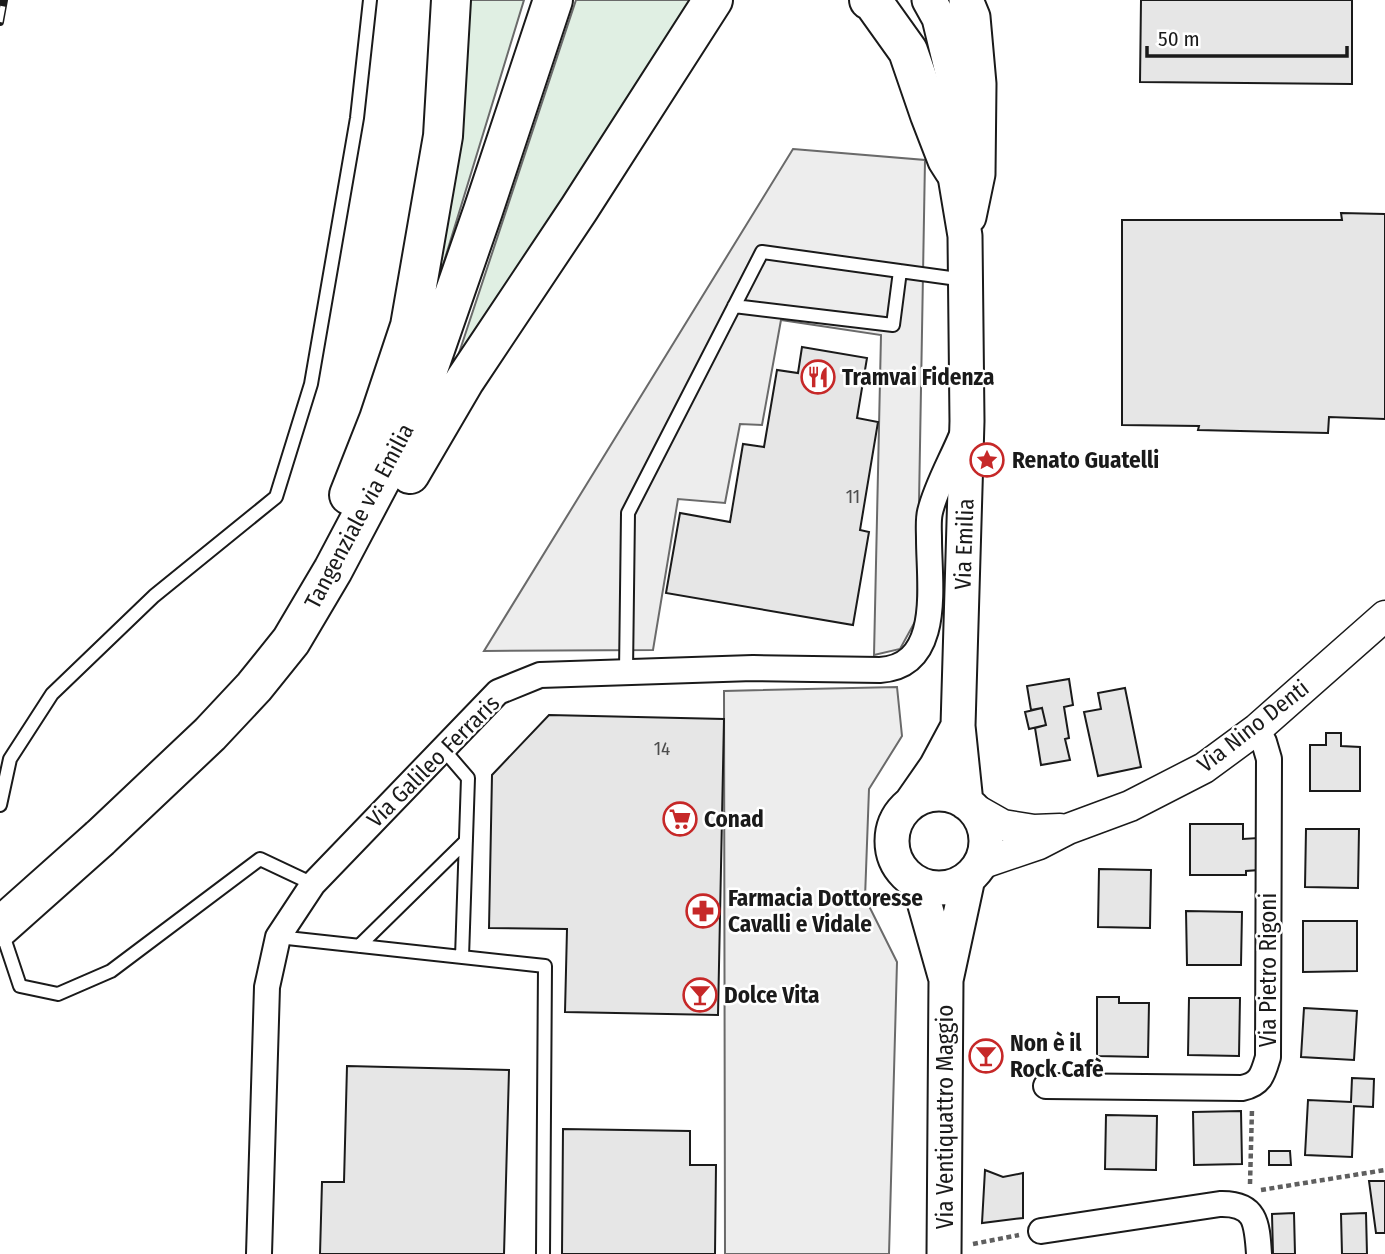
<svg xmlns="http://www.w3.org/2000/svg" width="1385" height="1254" font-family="'Fira Sans Condensed',sans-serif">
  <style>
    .green { fill: #e0efe3; stroke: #6a6a6a; stroke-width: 2 }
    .parking { fill: #ededed; stroke: #6a6a6a; stroke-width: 2 }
    .building { fill: #e6e6e6; stroke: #1a1a1a; stroke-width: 2 }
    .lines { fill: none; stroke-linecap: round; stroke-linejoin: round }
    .service-casing { stroke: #1a1a1a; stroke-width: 16 }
    .minor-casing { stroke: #1a1a1a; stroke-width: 28 }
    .tertiary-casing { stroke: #1a1a1a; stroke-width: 33 }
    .secondary-casing { stroke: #1a1a1a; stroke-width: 37 }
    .primary-casing { stroke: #1a1a1a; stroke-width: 42 }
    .path { stroke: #5f5f5f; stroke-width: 4.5; stroke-dasharray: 5 3.5; stroke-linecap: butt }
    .service { stroke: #fff; stroke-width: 12 }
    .minor { stroke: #fff; stroke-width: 24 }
    .tertiary { stroke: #fff; stroke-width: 30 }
    .secondary { stroke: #fff; stroke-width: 33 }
    .primary { stroke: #fff; stroke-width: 38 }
    .rail-casing { stroke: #1a1a1a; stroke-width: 8 }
    .rail { stroke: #fff; stroke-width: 5; stroke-dasharray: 16; stroke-linecap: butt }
    .primary-bridge-casing { stroke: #1a1a1a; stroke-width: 42; stroke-linecap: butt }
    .primary-bridge { stroke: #fff; stroke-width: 38 }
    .labels { text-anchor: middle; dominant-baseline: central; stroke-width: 5; stroke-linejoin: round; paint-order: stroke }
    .number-label { font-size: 19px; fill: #4d4d4d }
    .poi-label { font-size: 23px; font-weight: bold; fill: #1a1a1a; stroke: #fff; text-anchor: start }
    .street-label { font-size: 23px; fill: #1a1a1a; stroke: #fff }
  </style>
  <rect width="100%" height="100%" fill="#fff"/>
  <!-- green -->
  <path class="green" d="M463 0H524L436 288Z
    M576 0H693L465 357 459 353Z"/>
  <!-- parking -->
  <path class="parking" d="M793 149 925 160 917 618 900 649 874 655 881 335 781 320 762 425 740 424 725 503 678 499 653 650 484 651Z
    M897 687 902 736 869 789 865 898 897 962 889 1254H725L724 691Z"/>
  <!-- building -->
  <path class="building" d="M1141 0H1352V84L1140 82Z
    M1341 213 1385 214V419L1329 417 1328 433 1198 430 1199 426 1122 425V220H1342Z
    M802 347 867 358 857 418 878 422 860 530 869 532 853 625 666 593 680 513 730 522 743 444 764 447 777 370 798 373Z
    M1069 679 1073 705 1064 707 1069 738 1065 739 1070 760 1041 765 1035 728 1046 725 1042 708 1031 710 1027 686Z
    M1125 688 1141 767 1098 776 1084 712 1101 709 1098 693Z
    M1042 708 1046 725 1029 729 1025 712Z
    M549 715 724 719 718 1015 565 1012 567 929 489 928 492 775Z
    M1326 733H1341V746L1360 747V791H1310V745H1326Z
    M1190 824H1243V839L1258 838 1259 870 1246 871V875H1190Z
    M1306 829H1359L1358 888 1305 887Z
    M1099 869 1151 870 1150 928 1098 927Z
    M1186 911 1242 912 1241 965H1187Z
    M1303 921H1357V971L1303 972Z
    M1097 997H1119V1003H1149L1148 1057 1097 1056Z
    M1189 998H1240L1239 1056 1188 1055Z
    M1304 1008 1357 1011 1354 1060 1301 1057Z
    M347 1066 509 1070 504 1254H320L322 1182H344Z
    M1352 1078 1374 1079 1373 1107 1354 1106 1352 1157 1305 1155 1308 1100 1351 1102Z
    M1241 1111 1242 1164 1194 1165 1193 1112Z
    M1106 1115 1157 1116 1156 1170 1105 1169Z
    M563 1129 690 1131V1165H716L715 1254H562Z
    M1269 1151H1290L1291 1165H1269Z
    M985 1170 1003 1177 1023 1173V1218L982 1223Z
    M1369 1181H1385V1233H1376Z
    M1294 1213 1295 1254H1273L1272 1214Z
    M1366 1213 1367 1254H1342L1341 1214Z"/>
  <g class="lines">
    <defs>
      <path id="service" d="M734 306 893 325 900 271
        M626 671 628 513 762 252 965 280
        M443 749 468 778 462 957
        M0 805 10 759 52 694 154 596 276 497 311 384 357 118 370 0
        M1 929 20 986 58 994 111 971 260 859 313 884
        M278 937 545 966 543 1254
        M359 946 466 841"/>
      <path id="minor" d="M1046 1086 1242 1088C1261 1084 1263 1074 1268 1057L1269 759 1264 742 1257 729
        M1041 1231 1220 1204C1256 1203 1257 1223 1259 1254
        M259 1254 267 987 278 937 313 884 498 692 540 675 753 668 880 670C943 666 929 584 929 539 929 531 928 520 930 512 936 487 951 461 961 437"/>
      <path id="tertiary" d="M973 808 1003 825 1034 830 1060 829
        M980 864 1039 844 1068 829 1130 806 1204 768 1257 729 1385 616"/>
      <path id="secondary" d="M929 0 939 18 954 80V170L965 236 967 421 958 726 966 803
        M966 0 973 17 979 84 978 174 969 217
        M892 841a47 47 0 1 1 94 0a47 47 0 1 1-94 0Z
        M911 803 936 767 958 726
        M919 884 945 976
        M944 1254 946 980 968 878"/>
      <path id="primary" d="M869 0 873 2 908 51 930 115 947 159 954 170
        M410 474 465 380 579 209 713 0
        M349 495 379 419 410 326 443 136 451 0
        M100 838 210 734 254 687 291 641 333 570 407 430 483 211 553 0"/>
    </defs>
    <!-- service casing -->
    <use href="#service" class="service-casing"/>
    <!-- minor casing -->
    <use href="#minor" class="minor-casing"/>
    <!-- tertiary casing -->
    <use href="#tertiary" class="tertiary-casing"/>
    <!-- secondary casing -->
    <use href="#secondary" class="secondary-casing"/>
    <!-- primary casing -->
    <use href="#primary" class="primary-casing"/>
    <!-- path -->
    <path class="path" d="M1250 1184 1252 1109
      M1261 1190 1385 1170
      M973 1244 1019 1235"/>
    <!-- service -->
    <use href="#service" class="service"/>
    <!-- minor -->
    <use href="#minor" class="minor"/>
    <!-- tertiary -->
    <use href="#tertiary" class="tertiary"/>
    <!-- secondary -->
    <use href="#secondary" class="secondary"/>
    <!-- primary -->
    <use href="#primary" class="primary"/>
    <defs>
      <path id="rail" d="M0 22 4 0"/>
    </defs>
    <!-- rail casing -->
    <use href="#rail" class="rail-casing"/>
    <!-- rail -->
    <use href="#rail" class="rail"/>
    <defs>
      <path id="primary-bridge" d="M0 927 100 838"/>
    </defs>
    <!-- primary-bridge casing -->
    <use href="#primary-bridge" class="primary-bridge-casing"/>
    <!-- primary-bridge -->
    <use href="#primary-bridge" class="primary-bridge"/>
  </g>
  <!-- icons -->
  <defs>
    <symbol id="restaurant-ring" viewBox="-11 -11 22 22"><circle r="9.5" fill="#fff" stroke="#c62828" stroke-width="1.5"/><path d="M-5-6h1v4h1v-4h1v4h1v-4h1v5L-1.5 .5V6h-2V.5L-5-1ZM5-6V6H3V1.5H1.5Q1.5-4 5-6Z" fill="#c62828"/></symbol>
    <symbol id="sight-ring" viewBox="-11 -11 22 22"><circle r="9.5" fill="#fff" stroke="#c62828" stroke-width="1.5"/><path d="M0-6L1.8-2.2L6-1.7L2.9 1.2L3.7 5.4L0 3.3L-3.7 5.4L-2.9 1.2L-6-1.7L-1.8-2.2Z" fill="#c62828"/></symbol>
    <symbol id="supermarket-ring" viewBox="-11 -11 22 22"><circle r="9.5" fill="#fff" stroke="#c62828" stroke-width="1.5"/><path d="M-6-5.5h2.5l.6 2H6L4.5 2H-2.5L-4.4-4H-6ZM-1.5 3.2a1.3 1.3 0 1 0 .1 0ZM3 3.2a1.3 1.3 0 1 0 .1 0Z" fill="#c62828"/></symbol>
    <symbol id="pharmacy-ring" viewBox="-11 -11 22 22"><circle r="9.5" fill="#fff" stroke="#c62828" stroke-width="1.5"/><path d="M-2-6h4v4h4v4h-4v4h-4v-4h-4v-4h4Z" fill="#c62828"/></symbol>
    <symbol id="bar-ring" viewBox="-11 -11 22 22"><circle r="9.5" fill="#fff" stroke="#c62828" stroke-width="1.5"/><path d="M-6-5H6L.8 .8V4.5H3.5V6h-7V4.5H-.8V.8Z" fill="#c62828"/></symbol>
  </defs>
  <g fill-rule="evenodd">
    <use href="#restaurant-ring" x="799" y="358" width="38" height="38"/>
    <use href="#sight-ring" x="968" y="441" width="38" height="38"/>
    <use href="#supermarket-ring" x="661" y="800" width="38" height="38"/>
    <use href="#pharmacy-ring" x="684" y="892" width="38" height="38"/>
    <use href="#bar-ring" x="681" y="976" width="38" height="38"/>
    <use href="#bar-ring" x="967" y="1037" width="38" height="38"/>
  </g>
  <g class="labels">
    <!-- number labels -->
    <g class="number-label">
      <text x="853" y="496">11</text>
      <text x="662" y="748">14</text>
    </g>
    <!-- poi labels -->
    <g class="poi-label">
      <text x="842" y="377">Tramvai Fidenza</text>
      <text x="1012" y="460">Renato Guatelli</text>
      <text x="704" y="819">Conad</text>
      <text x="728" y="898">Farmacia Dottoresse<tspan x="728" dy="26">Cavalli e Vidale</tspan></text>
      <text x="724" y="995">Dolce Vita</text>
      <text x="1010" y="1043">Non è il<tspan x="1010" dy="26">Rock Cafè</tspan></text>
    </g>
    <!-- street labels -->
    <g class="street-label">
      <text transform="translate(359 516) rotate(-62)">Tangenziale via Emilia</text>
      <text transform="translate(964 544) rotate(-88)">Via Emilia</text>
      <text transform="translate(1253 726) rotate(-38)">Via Nino Denti</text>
      <text transform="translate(433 761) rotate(-45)">Via Galileo Ferraris</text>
      <text transform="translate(1268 970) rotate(-90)">Via Pietro Rigoni</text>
      <text transform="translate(945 1117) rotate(-90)">Via Ventiquattro Maggio</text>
    </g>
  </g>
  <!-- scale -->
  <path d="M1147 46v10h200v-10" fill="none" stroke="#1a1a1a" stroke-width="3.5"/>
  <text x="1158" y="46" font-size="21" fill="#1a1a1a" stroke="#ffffff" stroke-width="5" paint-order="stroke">50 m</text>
</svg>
